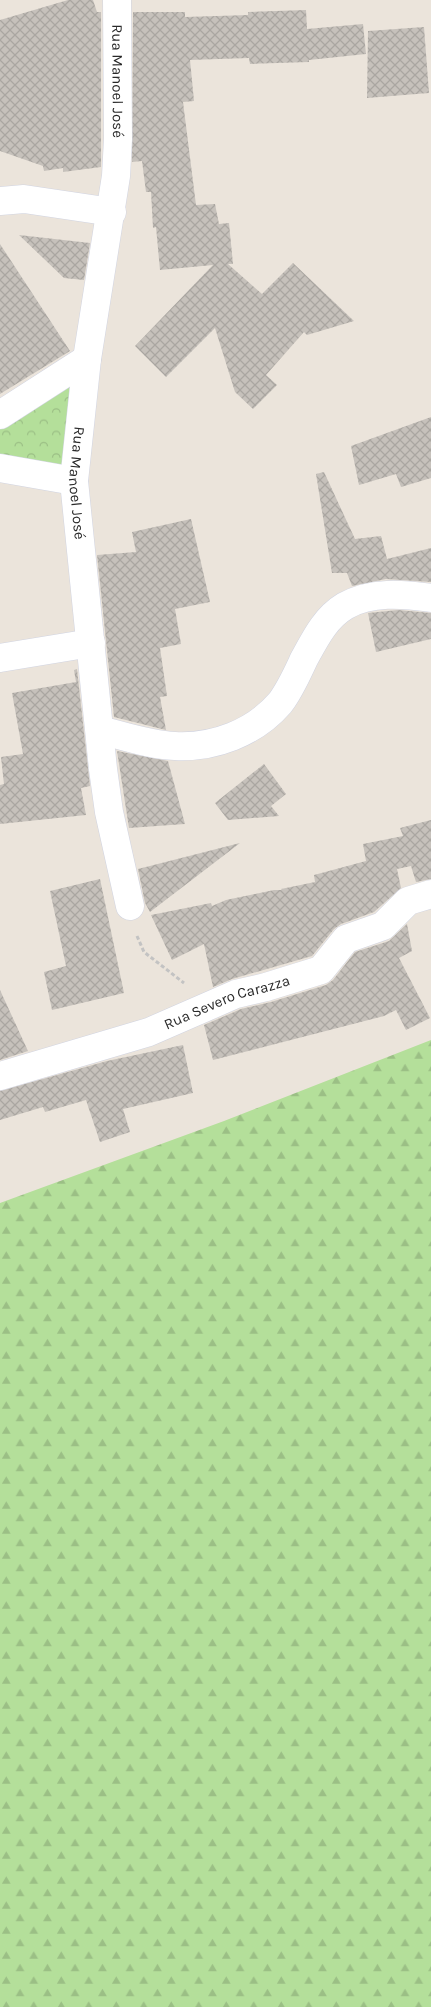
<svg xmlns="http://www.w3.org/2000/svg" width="431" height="2007" font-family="Karla,sans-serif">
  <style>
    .forest { fill: url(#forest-firs) }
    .park { fill: url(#park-crowns) }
    .building { fill: url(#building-cross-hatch) }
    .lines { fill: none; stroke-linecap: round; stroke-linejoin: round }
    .street-casing { stroke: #d1d4e1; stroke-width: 29 }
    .path { stroke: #c3c3c3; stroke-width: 3; stroke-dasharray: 4 2.5; stroke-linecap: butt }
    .street { stroke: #fff; stroke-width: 28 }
    .labels { text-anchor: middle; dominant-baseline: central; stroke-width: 4; stroke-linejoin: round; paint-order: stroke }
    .street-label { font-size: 15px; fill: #292929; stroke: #fff }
  </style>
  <defs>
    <pattern id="forest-firs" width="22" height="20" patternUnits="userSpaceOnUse" patternTransform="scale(1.25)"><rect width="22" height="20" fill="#b4df9a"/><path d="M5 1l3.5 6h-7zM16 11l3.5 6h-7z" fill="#9bbf85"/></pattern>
    <pattern id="park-crowns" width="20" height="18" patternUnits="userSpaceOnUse" patternTransform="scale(1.25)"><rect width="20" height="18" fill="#b4df9a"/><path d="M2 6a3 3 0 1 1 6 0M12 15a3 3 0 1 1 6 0" fill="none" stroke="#9bbf85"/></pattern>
    <pattern id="building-cross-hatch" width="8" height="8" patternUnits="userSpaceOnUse" patternTransform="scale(1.25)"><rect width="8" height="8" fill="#c6c1bb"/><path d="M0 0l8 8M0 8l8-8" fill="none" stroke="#aaa6a1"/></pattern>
  </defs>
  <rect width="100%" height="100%" fill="#ebe4db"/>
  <!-- forest -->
  <path class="forest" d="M431 1040V2007H0V1203L224 1121Z"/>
  <!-- park -->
  <path class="park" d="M70 382 67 473 0 457V422Z"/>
  <!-- building -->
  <path class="building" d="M68 0H93L97 12H101V167L63 172V168L44 171 43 166 0 151V20Z
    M306 10 307 29 363 24 366 54 309 60V62L250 64 249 58 190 60 194 101 183 102 196 205 215 204 219 224 229 223 233 264H228L262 294 293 263 354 321 307 335 304 332 266 375 277 385 253 409 235 392 215 328 166 377 135 346 213 265 160 270 156 227 153 228 151 192H146L142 161 132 162 133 12H185V17L248 15V12Z
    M424 27 429 93 367 98 368 31Z
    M19 235 90 243 84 280 64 278Z
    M0 244 70 351 0 394Z
    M431 417V478L401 487 396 474 359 485 351 446Z
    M324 472 355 539 381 536 387 559 431 548V582L386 579 352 586 347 573H332L316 474Z
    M191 519 210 602 175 609 181 644 160 648 167 696 160 697 166 730 114 717 97 555 136 552 132 532Z
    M398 610 431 613V639L376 652 368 613Z
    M77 669 90 786 81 788 86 815 0 824V785L4 784 1 757 23 754 12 693 76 682 74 670Z
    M117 751 168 761 185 824 129 828Z
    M264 764 286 794 271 806 279 816 228 820 215 803Z
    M431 820V879L416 882 411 866 397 869 401 888 374 912 341 924 334 929 312 956 232 979 213 987 204 944 172 960 151 915 211 903 212 906 226 900 274 890H282L281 889 315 882 314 875 366 861 363 844 403 836 400 828Z
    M240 843 150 912 145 903 138 869Z
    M100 879 124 993 52 1010 44 972 66 966 50 891Z
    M407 924 412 951 399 958 430 1018 406 1030 396 1010 384 1016 213 1060 204 1025 241 1009 271 1002 326 985 333 980 355 952 389 941Z
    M0 990 28 1051 0 1060Z
    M183 1045 193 1093 123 1109 130 1132 100 1142 86 1100 45 1112 43 1107 0 1120V1091L107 1061Z"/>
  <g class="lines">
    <defs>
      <g id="street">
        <path id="s1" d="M117 0 118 139 116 176 87 359 74 481 103 769 109 812 130 906"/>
        <path d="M0 201 24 199 112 212"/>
        <path d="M0 415 87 359"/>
        <path d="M0 468 74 481"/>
        <path d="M0 658 91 643"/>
        <path d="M100 730C124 736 150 745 175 746 214 748 254 733 280 703 290 690 297 674 304 659 315 639 325 618 345 606 371 591 403 594 431 598"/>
        <path id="s2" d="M0 1076 149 1032 236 994 266 987 321 970 346 939 383 926 408 901 431 894"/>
      </g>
    </defs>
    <!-- street casing -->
    <use href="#street" class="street-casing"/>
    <!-- path -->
    <path class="path" d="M137 936 144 952 184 983"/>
    <!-- street -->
    <use href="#street" class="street"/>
  </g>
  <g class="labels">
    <!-- street labels -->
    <g class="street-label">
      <text stroke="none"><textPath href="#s1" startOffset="81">Rua Manoel José</textPath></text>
      <text stroke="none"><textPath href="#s1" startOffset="486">Rua Manoel José</textPath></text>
      <text stroke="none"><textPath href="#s2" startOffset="239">Rua Severo Carazza</textPath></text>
    </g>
  </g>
</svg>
